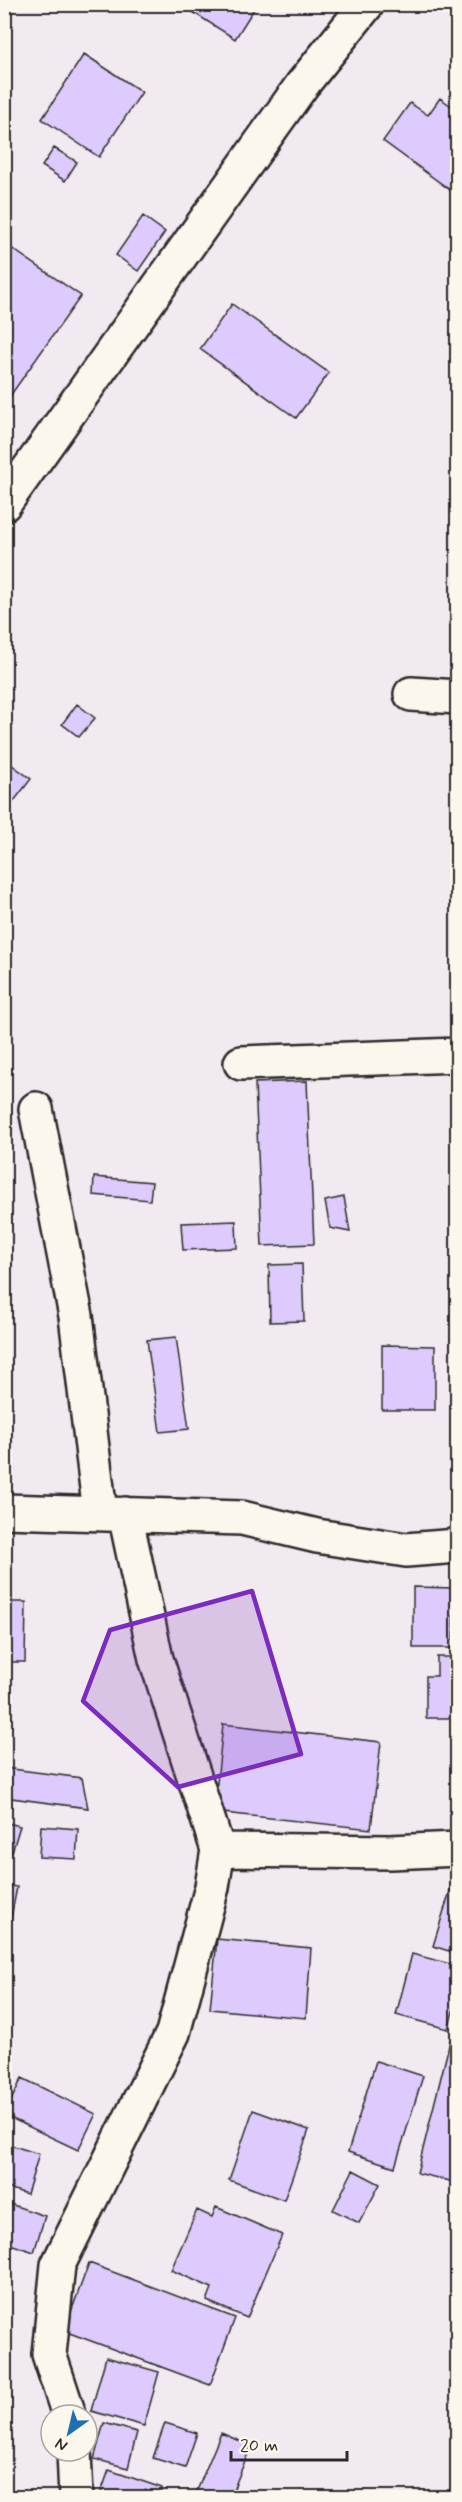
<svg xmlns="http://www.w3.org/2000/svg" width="462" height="2502" font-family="Mynerve,sans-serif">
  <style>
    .building { fill: #dccbfc; stroke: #2b2b2b; stroke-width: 1.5 }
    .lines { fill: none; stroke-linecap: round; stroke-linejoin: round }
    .minor-casing { stroke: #2b2b2b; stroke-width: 38 }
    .minor { stroke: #fbf7ec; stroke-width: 33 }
    .marked { fill: #7b2cbf; fill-opacity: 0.2; stroke: #7b2cbf; stroke-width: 4.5; stroke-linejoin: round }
  </style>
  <rect width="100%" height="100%" fill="#f2eaf1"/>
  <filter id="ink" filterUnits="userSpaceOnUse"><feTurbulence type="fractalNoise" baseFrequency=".0167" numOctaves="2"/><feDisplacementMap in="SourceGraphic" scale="12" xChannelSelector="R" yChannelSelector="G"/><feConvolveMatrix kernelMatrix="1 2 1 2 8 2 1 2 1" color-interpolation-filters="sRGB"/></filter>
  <g filter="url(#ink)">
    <!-- building -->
    <path class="building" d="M180 4H257L235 39Z
      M84 54 142 92 99 157 42 119Z
      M440 98 458 111 457 195 383 141 410 103 428 115Z
      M54 148 77 162 65 181 42 166Z
      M143 216 165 232 138 271 116 255Z
      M4 243 81 296 10 396 4 392Z
      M232 304 329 373 296 418 200 349Z
      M77 704 95 718 79 737 62 724Z
      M4 759 31 779 4 814Z
      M307 1081 314 1244 262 1246 255 1083Z
      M94 1177 152 1182 150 1200 93 1195Z
      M344 1197 350 1232 330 1228 325 1201Z
      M236 1221 237 1248 183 1250 181 1223Z
      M302 1264 304 1321 270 1322 269 1265Z
      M176 1337 189 1429 160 1432 147 1340Z
      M382 1345 435 1346V1410H382Z
      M413 1587 454 1588 453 1648H413Z
      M4 1602H26L25 1662H4Z
      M437 1657H458V1718H426V1676H437Z
      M4 1717H9L8 1753H4Z
      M223 1724 381 1742 371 1829 214 1812Z
      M4 1768 82 1778 88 1808 4 1797Z
      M4 1822 20 1826 12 1852 4 1850Z
      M41 1826 78 1829 76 1859 39 1857Z
      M458 1865V1954L433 1946Z
      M4 1885 17 1887 11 1918 4 1916Z
      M217 1939 311 1948 306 2018 210 2009Z
      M412 1954 458 1966V1994L448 2029 396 2015Z
      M450 2041 458 2043V2183L417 2173Z
      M376 2061 423 2076 395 2167 348 2152Z
      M22 2078 96 2114 78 2150 4 2115Z
      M253 2110 309 2130 284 2200 229 2180Z
      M4 2143 39 2154 27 2194 4 2187Z
      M353 2170 380 2184 359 2223 333 2210Z
      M4 2202 45 2216 34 2252 4 2242Z
      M216 2207 282 2235 247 2318 207 2301 212 2288 171 2270 197 2210 212 2217Z
      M89 2263 235 2318 210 2385 64 2331Z
      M106 2357 159 2372 144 2426 91 2411Z
      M104 2423 137 2432 128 2468 94 2459Z
      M165 2423 197 2433 185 2468 153 2458Z
      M221 2433 251 2446 230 2498H207L196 2493Z
      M109 2470 162 2488 159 2498H99Z"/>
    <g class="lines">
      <defs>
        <path id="minor" d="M4 504 302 85 367 4
          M411 694 458 697
          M241 1063 458 1055
          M36 1109 76 1316 100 1513
          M4 1511 242 1518 317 1536 406 1550 458 1546
          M218 1850 390 1852 458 1849
          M69 2415 49 2354 58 2265 173 2033 212 1887 218 1850 156 1659 125 1514
          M74 2451 76 2498"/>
      </defs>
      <!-- minor casing -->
      <use href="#minor" class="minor-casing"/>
      <!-- minor -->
      <use href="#minor" class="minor"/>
    </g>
  </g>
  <!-- marked area -->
  <path class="marked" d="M252 1591 301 1754 178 1787 83 1701 110 1630Z"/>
  <!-- margin -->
  <rect width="462" height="2502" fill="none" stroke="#fbf7ec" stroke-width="24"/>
  <rect x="12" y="12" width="438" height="2478" fill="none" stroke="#2b2b2b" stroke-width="2" filter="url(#ink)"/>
  <!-- north arrow -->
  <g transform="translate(69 2433) rotate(214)"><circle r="28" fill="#fbf7ec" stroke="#a8a59f" stroke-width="1.5"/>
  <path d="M0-4.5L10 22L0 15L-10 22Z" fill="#1f6fb2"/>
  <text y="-9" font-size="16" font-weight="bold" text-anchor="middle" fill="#2b2b2b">N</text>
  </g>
  <!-- scale -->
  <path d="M231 2451v9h116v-9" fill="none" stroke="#2b2b2b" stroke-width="3"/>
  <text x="240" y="2451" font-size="18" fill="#2b2b2b" stroke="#fbf7ec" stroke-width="4.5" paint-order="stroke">20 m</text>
</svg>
